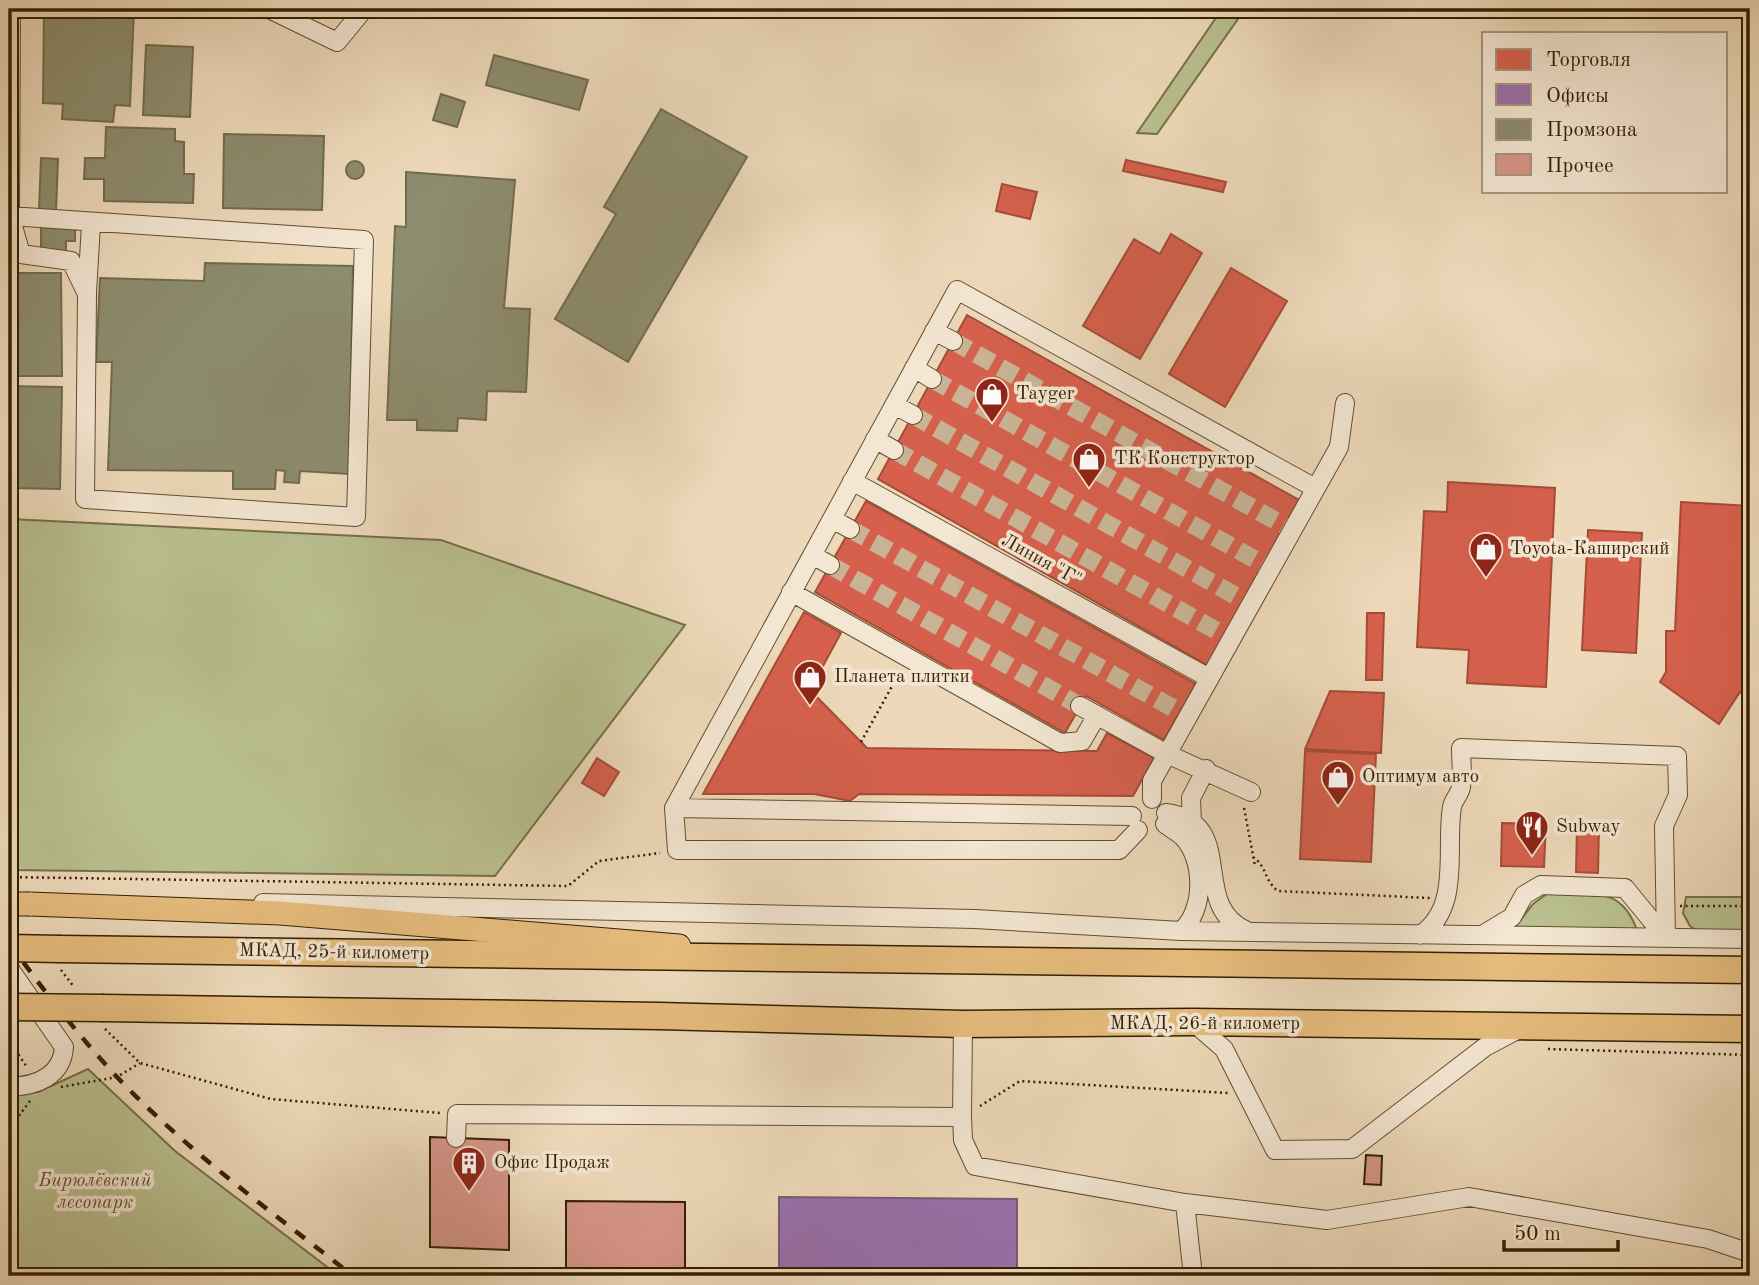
<svg xmlns="http://www.w3.org/2000/svg" width="1759" height="1285" font-family="'Old Standard TT',serif">
  <style>
    .green { fill: #b9bf8f; stroke: #766f48; stroke-width: 2 }
    .shops { fill: #d6604d; stroke: #a54c36; stroke-width: 2 }
    .offices { fill: #9970ab; stroke: #7b5878; stroke-width: 2 }
    .industry { fill: #8c8c6e; stroke: #726b4d; stroke-width: 2 }
    .building { fill: #d69589; stroke: #341f00; stroke-width: 2 }
    .lines { fill: none; stroke-linecap: round; stroke-linejoin: round }
    .minor-tunnel { stroke: #c8b495; stroke-width: 18; stroke-dasharray: 18 9; stroke-linecap: butt }
    .minor-casing { stroke: #624e2e; stroke-width: 20 }
    .major-casing { stroke: #341f00; stroke-width: 25 }
    .highway-casing { stroke: #341f00; stroke-width: 29 }
    .path { stroke: #341f00; stroke-width: 2.5; stroke-dasharray: 2 3.5; stroke-linecap: butt }
    .minor { stroke: #f3e6d2; stroke-width: 18 }
    .major { stroke: #e6bc7d; stroke-width: 23 }
    .highway { stroke: #e6bc7d; stroke-width: 26 }
    .rail { stroke: #341f00; stroke-width: 4.5; stroke-dasharray: 12 12; stroke-linecap: butt }
    .major-bridge-casing { stroke: #341f00; stroke-width: 25; stroke-linecap: butt }
    .highway-bridge-casing { stroke: #341f00; stroke-width: 29; stroke-linecap: butt }
    .major-bridge { stroke: #e6bc7d; stroke-width: 23 }
    .highway-bridge { stroke: #e6bc7d; stroke-width: 26 }
    .labels { text-anchor: middle; dominant-baseline: central; stroke-width: 7; stroke-linejoin: round; paint-order: stroke }
    .poi-label { font-size: 19px; fill: #341f00; stroke: #f3e6d2; text-anchor: start }
    .street-label { font-size: 19px; fill: #341f00; stroke: #f3e6d2 }
    .park-label { font-size: 19px; font-style: italic; fill: #5c4f2b; stroke: #f3e6d2 }
  </style>
  <rect width="100%" height="100%" fill="#edd9ba"/>
  <filter id="stains"><feTurbulence type="fractalNoise" baseFrequency=".00286" numOctaves="4"/><feColorMatrix values="0 0 0 0 .2 0 0 0 0 .09 0 0 0 0 .02 0 0 0 .5 -.17"/></filter>
  <radialGradient id="worn" r=".72"><stop offset=".6" stop-color="#630" stop-opacity="0"/><stop offset="1" stop-color="#630" stop-opacity=".3"/></radialGradient>
  <!-- green -->
  <path class="green" d="M1222 9H1245L1157 134 1137 133Z
    M9 519 441 540 685 625 495 876 9 870Z
    M1548 893C1591 895 1622 884 1638 933L1512 931 1533 904Z
    M1686 897H1750V932L1697 931 1690 926 1683 913Z
    M88 1069 175 1151 339 1276H9V1093L38 1092Z"/>
  <!-- shops -->
  <path class="shops" d="M1126 160 1226 182 1223 192 1123 171Z
    M1002 184 1037 192 1030 219 996 211Z
    M1171 234 1202 253 1140 359 1083 326 1134 239 1160 254Z
    M1231 268 1287 301 1225 407 1169 374Z
    M967 315 1299 500 1207 665 878 479Z
    M1448 482 1555 488 1546 687 1467 683 1469 650 1417 647 1424 511 1447 512Z
    M866 501 1196 684 1164 740 1086 696 1065 733 815 592Z
    M1681 502 1750 506V686L1744 695 1740 692 1719 724 1660 682 1666 672V631H1675Z
    M1588 530 1642 533 1636 653 1582 650Z
    M804 612 841 633 810 690 867 748 1097 751 1107 733 1154 758 1133 796 859 794 850 801 814 794H703Z
    M1367 613H1384L1382 680H1366Z
    M1330 691 1384 693 1381 753 1305 749Z
    M1305 751 1376 754 1371 862 1300 859Z
    M597 758 619 772 604 796 582 783Z
    M1502 823 1546 824 1544 867 1501 866Z
    M1577 825H1599L1598 873 1576 872Z"/>
  <!-- offices -->
  <path class="offices" d="M779 1197 1017 1199V1276H779Z"/>
  <!-- industry -->
  <path class="industry" d="M44 9H134L130 106 115 105 113 122 62 119 63 104 43 103Z
    M146 45 193 47 190 117 143 115Z
    M494 55 588 80 579 110 486 85Z
    M441 94 465 102 457 127 433 120Z
    M661 109 747 157 628 362 555 319 616 214 604 207Z
    M106 127 175 129V141L184 142V174H194L193 203 104 201V179H84L85 158H105Z
    M224 134 324 136 322 210 223 208Z
    M41 158 58 159 56 211 39 210Z
    M346 170a9 9 0 1 1 18 0a9 9 0 1 1-18 0Z
    M406 172 515 180 504 308 530 309 526 392 487 391 486 420 458 418 457 431 417 430V420H387L395 226 406 227Z
    M41 225H75V241H66V253L41 254Z
    M205 263 353 266 349 474 300 471 299 483 284 482 285 471 276 470 275 489H233V471L108 470 112 362H96L100 278 204 281Z
    M9 273H61L62 376H9Z
    M9 386 62 387 60 489 9 488Z"/>
  <!-- building -->
  <path class="building" d="M430 1137 509 1140V1250L430 1247Z
    M1366 1155 1382 1156 1381 1185 1364 1184Z
    M566 1201 685 1202V1276H566Z"/>
  <g class="lines">
    <!-- minor-tunnel -->
    <path class="minor-tunnel" d="M953 341 1285 526
      M932 379 1263 564
      M913 415 1243 600
      M894 450 1224 635
      M850 529 1180 712
      M830 565 1080 706"/>
    <defs>
      <path id="minor" d="M11 9 10 216 21 254 71 261 86 292
        M269 9 337 42 364 9
        M10 216 364 240 356 517 85 499 87 293 91 224
        M934 331 953 341
        M914 368 932 379
        M894 405 913 415
        M875 439 894 450
        M852 481 1209 678
        M832 519 850 529
        M812 555 830 565
        M791 592 1060 743 1082 741 1097 715
        M1080 706 1167 754 1251 792
        M1152 799V781L1339 447 1345 403
        M674 808 1132 816
        M1166 813C1240 823 1187 905 1247 931
        M1192 823 1191 798 1206 769
        M1165 824C1170 828 1178 832 1183 837 1205 860 1205 911 1181 931
        M1138 830 1119 850H677L674 808 957 290 1315 488
        M263 903 975 919 1181 931 1750 939
        M1484 934 1512 917 1524 895 1541 885 1625 888 1666 938
        M1420 935C1462 908 1445 848 1452 807 1453 800 1460 794 1461 787 1463 775 1461 761 1461 748L1677 756 1678 795 1664 826 1666 938
        M9 968 64 1047C62 1077 36 1086 9 1087
        M1193 1022 1224 1049 1275 1150 1352 1149 1485 1047 1519 1029
        M962 1117 963 1140 975 1166 1185 1203 1193 1276
        M456 1138 457 1114 962 1117 963 1024
        M1185 1203 1327 1220 1469 1197 1708 1239 1750 1253"/>
      <path id="major" d="M29 904 280 913 679 946"/>
      <path id="highway" d="M60 949 1750 970
        M104 1008 659 1016 963 1024 1193 1022 1750 1029"/>
    </defs>
    <!-- minor casing -->
    <use href="#minor" class="minor-casing"/>
    <!-- major casing -->
    <use href="#major" class="major-casing"/>
    <!-- highway casing -->
    <use href="#highway" class="highway-casing"/>
    <!-- path -->
    <path class="path" d="M861 742 900 672
      M1244 808 1255 866
      M1253 857C1266 865 1265 882 1278 891L1430 898
      M9 877 568 886 599 861 660 853
      M1680 906H1750
      M61 970 74 987
      M105 1029 140 1063 271 1099 440 1113
      M9 1041 27 1067
      M1548 1049 1750 1055
      M61 1087 117 1077 140 1063
      M980 1106 1020 1081 1228 1093
      M9 1129 30 1101"/>
    <!-- minor -->
    <use href="#minor" class="minor"/>
    <!-- major -->
    <use href="#major" class="major"/>
    <!-- highway -->
    <use href="#highway" class="highway"/>
    <!-- rail -->
    <path class="rail" d="M9 943C43 989 77 1034 116 1076 187 1151 272 1212 353 1276"/>
    <defs>
      <path id="major-bridge" d="M9 904H29"/>
      <path id="highway-bridge" d="M9 948 60 949
        M9 1007 104 1008"/>
    </defs>
    <!-- major-bridge casing -->
    <use href="#major-bridge" class="major-bridge-casing"/>
    <!-- highway-bridge casing -->
    <use href="#highway-bridge" class="highway-bridge-casing"/>
    <!-- major-bridge -->
    <use href="#major-bridge" class="major-bridge"/>
    <!-- highway-bridge -->
    <use href="#highway-bridge" class="highway-bridge"/>
  </g>
  <!-- icons -->
  <defs>
    <symbol id="shop-pin" viewBox="-11 -11 22 30"><path d="M0 17L-7.5 6A9.5 9.5 0 1 1 7.5 6Z" fill="#8f2418" stroke="#f3e6d2"/><path d="M-5-2.5h2.3a2.7 3.5 0 0 1 5.4 0H5L5.5 6h-11ZM-1.5-2.5h3a1.5 2.3 0 0 0-3 0Z" fill="#fff"/></symbol>
    <symbol id="restaurant-pin" viewBox="-11 -11 22 30"><path d="M0 17L-7.5 6A9.5 9.5 0 1 1 7.5 6Z" fill="#8f2418" stroke="#f3e6d2"/><path d="M-5-6h1v4h1v-4h1v4h1v-4h1v5L-1.5 .5V6h-2V.5L-5-1ZM5-6V6H3V1.5H1.5Q1.5-4 5-6Z" fill="#fff"/></symbol>
    <symbol id="building-pin" viewBox="-11 -11 22 30"><path d="M0 17L-7.5 6A9.5 9.5 0 1 1 7.5 6Z" fill="#8f2418" stroke="#f3e6d2"/><path d="M-4-6H4V6H1V3H-1V6H-4ZM-2.5-4.3h1.7v1.8h-1.7ZM.8-4.3h1.7v1.8H.8ZM-2.5-1h1.7V.8h-1.7ZM.8-1h1.7V.8H.8Z" fill="#fff"/></symbol>
  </defs>
  <g fill-rule="evenodd">
    <use href="#shop-pin" x="973" y="375" width="38" height="52"/>
    <use href="#shop-pin" x="1070" y="440" width="38" height="52"/>
    <use href="#shop-pin" x="1467" y="530" width="38" height="52"/>
    <use href="#shop-pin" x="791" y="658" width="38" height="52"/>
    <use href="#shop-pin" x="1319" y="758" width="38" height="52"/>
    <use href="#restaurant-pin" x="1513" y="808" width="38" height="52"/>
    <use href="#building-pin" x="450" y="1144" width="38" height="52"/>
  </g>
  <g class="labels">
    <!-- poi labels -->
    <g class="poi-label">
      <text x="1016" y="394">Tayger</text>
      <text x="1114" y="459">ТК Конструктор</text>
      <text x="1510" y="549">Toyota-Каширский</text>
      <text x="834" y="677">Планета плитки</text>
      <text x="1362" y="777">Оптимум авто</text>
      <text x="1556" y="827">Subway</text>
      <text x="494" y="1163">Офис Продаж</text>
    </g>
    <!-- street labels -->
    <g class="street-label">
      <text transform="translate(1041 561) rotate(29)">Линия "Г"</text>
      <text transform="translate(334 953) rotate(1)">МКАД, 25-й километр</text>
      <text x="1205" y="1024">МКАД, 26-й километр</text>
    </g>
    <!-- park labels -->
    <g class="park-label">
      <text x="95" y="1181">Бирюлёвский<tspan x="95" dy="22">лесопарк</tspan></text>
    </g>
  </g>
  <!-- margin -->
  <rect width="1759" height="1285" fill="none" stroke="#edd9ba" stroke-width="35"/>
  <rect x="10" y="10" width="1738" height="1264" fill="none" stroke="#341f00" stroke-width="3.5"/>
  <rect x="18" y="18" width="1724" height="1250" fill="none" stroke="#341f00" stroke-width="2"/>
  <!-- legend -->
  <rect x="1482" y="32" width="245" height="161" fill="#f3e6d2" stroke="#a7967e" stroke-width="2"/>
  <rect x="1496" y="49" width="35" height="21" fill="#d6604d" stroke="#a7967e" stroke-width="2"/>
  <text x="1546" y="66" font-size="21" fill="#341f00">Торговля</text>
  <rect x="1496" y="84" width="35" height="21" fill="#9970ab" stroke="#a7967e" stroke-width="2"/>
  <text x="1546" y="102" font-size="21" fill="#341f00">Офисы</text>
  <rect x="1496" y="119" width="35" height="21" fill="#8c8c6e" stroke="#a7967e" stroke-width="2"/>
  <text x="1546" y="136" font-size="21" fill="#341f00">Промзона</text>
  <rect x="1496" y="154" width="35" height="21" fill="#d69589" stroke="#a7967e" stroke-width="2"/>
  <text x="1546" y="172" font-size="21" fill="#341f00">Прочее</text>
  <!-- scale -->
  <path d="M1504 1240v10h114v-10" fill="none" stroke="#341f00" stroke-width="3.5"/>
  <text x="1514" y="1240" font-size="21" fill="#341f00" stroke="#f3e6d2" stroke-width="5" paint-order="stroke">50 m</text>
  <rect width="100%" height="100%" filter="url(#stains)"/>
  <rect width="100%" height="100%" fill="url(#worn)"/>
</svg>
